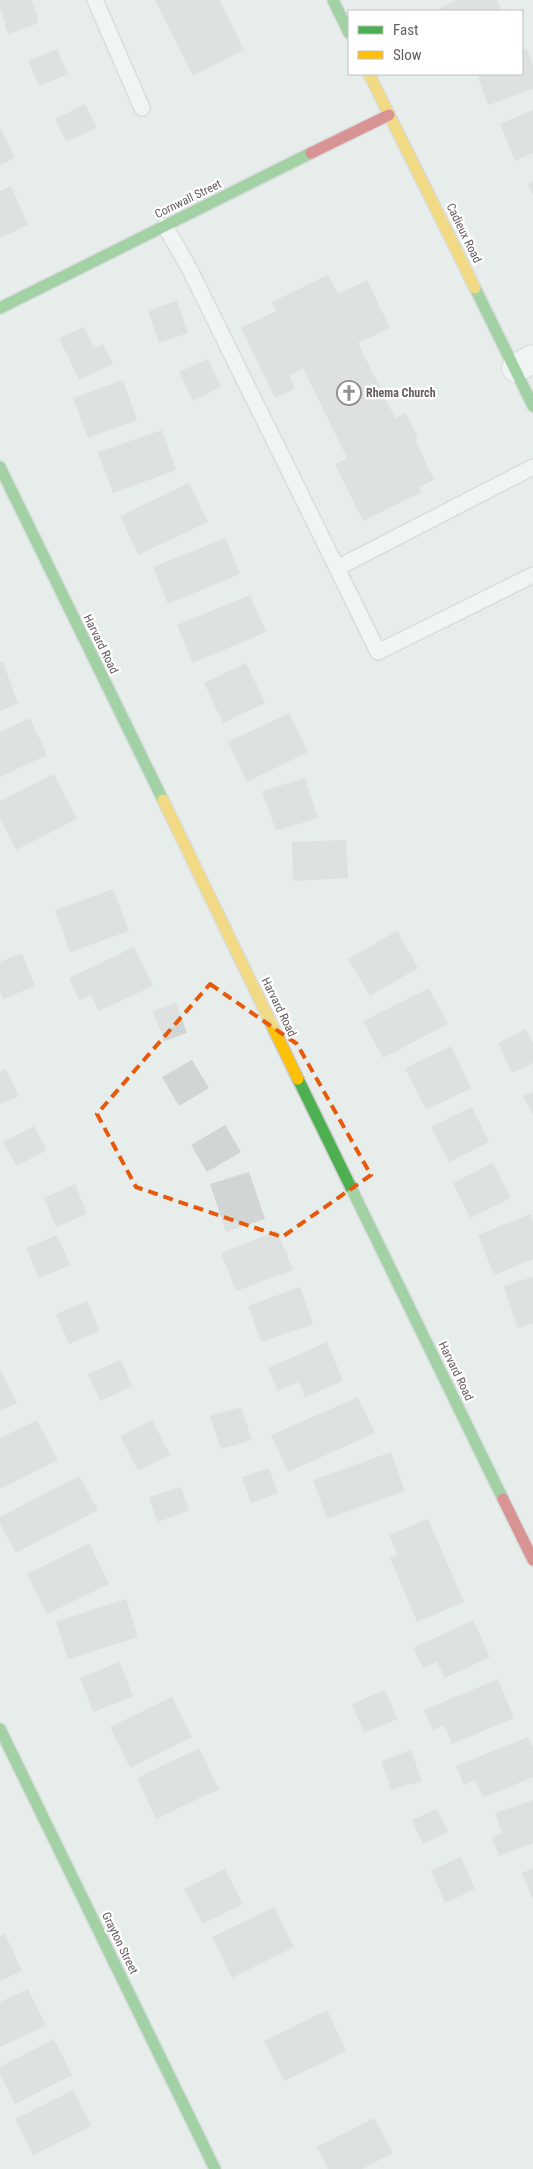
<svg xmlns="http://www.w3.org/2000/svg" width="533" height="2169" font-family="'Roboto Condensed',sans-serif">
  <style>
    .building { fill: #d1d5d3 }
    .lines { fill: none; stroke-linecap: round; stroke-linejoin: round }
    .lane-casing { stroke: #c7c9c9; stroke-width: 18 }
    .street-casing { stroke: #c7c9c9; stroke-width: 30 }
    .fast-casing { stroke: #c7c9c8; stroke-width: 14 }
    .slow-casing { stroke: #c7c9c8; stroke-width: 14 }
    .jam-casing { stroke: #c7c9c8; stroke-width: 14 }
    .lane { stroke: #fbfcfc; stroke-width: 15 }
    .street { stroke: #fbfcfc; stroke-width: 28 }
    .fast { stroke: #4caf50; stroke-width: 11 }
    .slow { stroke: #ffc107; stroke-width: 11 }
    .jam { stroke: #c62828; stroke-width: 11 }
    .marked { fill: none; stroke: #e8590c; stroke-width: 4; stroke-dasharray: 10 6; stroke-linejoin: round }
    .labels { text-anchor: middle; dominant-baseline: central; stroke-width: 4.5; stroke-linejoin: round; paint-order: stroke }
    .street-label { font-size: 12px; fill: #655c61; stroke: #fff }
    .poi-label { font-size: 12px; font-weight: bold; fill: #655c61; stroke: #fff; text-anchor: start }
  </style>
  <rect width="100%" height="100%" fill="#e7edeb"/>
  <!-- building -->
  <path class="building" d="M3 0H32L39 23 8 34 0 9V1Z
    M155 0H220L244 50 193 76Z
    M457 0H497L502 11H442L440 8Z
    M57 49 68 74 39 86 28 61Z
    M527 49 533 66V89L488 105 477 74H522V50Z
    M85 104 97 128 66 142 55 119Z
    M533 110V153L515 161 500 124Z
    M0 127 15 158 0 165Z
    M533 181V195L528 184Z
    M11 186 28 225 0 238V191Z
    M328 275 338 294 367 280 390 328 358 343 395 418 406 413 418 438 415 439 434 480 419 487 422 492 363 521 335 464 347 458 303 368 289 375 295 389 275 398 241 328 276 311 272 302Z
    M177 301 188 333 159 343 148 310Z
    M84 327 94 348 103 344 113 364 79 380 59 338Z
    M208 359 221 387 193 401 179 372Z
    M123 380 137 420 88 438 73 398Z
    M162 430 176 470 113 493 98 452Z
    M189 483 208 522 138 555 120 516Z
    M226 538 240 574 168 604 153 567Z
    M250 595 266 632 193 663 177 625Z
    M3 662 18 704 0 711V663Z
    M246 663 265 703 223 723 204 683Z
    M289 713 308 752 247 782 228 742Z
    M30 718 47 755 0 777V732Z
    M54 774 77 819 16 850 0 818V801Z
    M305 778 318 818 276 831 262 791Z
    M346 840 348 878 293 881 292 842Z
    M113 889 129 931 70 952 55 910Z
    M397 931 418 968 370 996 348 959Z
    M134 947 153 986 99 1011 91 995 79 1000 69 978Z
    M22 953 35 986 3 999 0 991V962Z
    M429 988 448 1024 383 1058 363 1021Z
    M176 1003 187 1033 164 1041 153 1011Z
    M526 1029 533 1043V1063L512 1073 498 1043Z
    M451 1046 471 1088 426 1110 405 1068Z
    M192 1060 209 1088 179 1106 162 1077Z
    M6 1069 19 1096 0 1104V1072Z
    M533 1092V1116L523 1096Z
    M472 1107 489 1142 449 1162 431 1127Z
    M225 1125 241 1152 207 1172 191 1145Z
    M34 1126 47 1150 17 1166 3 1142Z
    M493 1163 511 1198 470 1218 453 1183Z
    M249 1172 265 1219 226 1232 210 1184Z
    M75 1184 87 1214 56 1227 44 1198Z
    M530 1214 533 1222V1259L494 1275 478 1235Z
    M277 1231 293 1270 236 1291 221 1253Z
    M57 1235 70 1265 39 1278 26 1248Z
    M533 1277V1323L517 1328 504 1286Z
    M300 1287 313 1324 261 1342 248 1306Z
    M87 1301 100 1331 69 1344 56 1314Z
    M327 1342 343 1381 305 1397 299 1382 278 1391 268 1368Z
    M121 1360 132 1386 100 1401 88 1374Z
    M0 1369 17 1403 0 1411Z
    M358 1397 375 1433 288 1472 271 1435Z
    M241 1407 252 1440 221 1449 210 1416Z
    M37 1420 58 1460 0 1489V1438Z
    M152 1420 170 1455 138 1471 120 1436Z
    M391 1452 405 1491 327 1519 313 1480Z
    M269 1468 278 1493 251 1503 242 1477Z
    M79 1476 98 1510 16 1553 0 1524V1517Z
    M181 1487 189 1511 157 1522 149 1497Z
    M428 1519 464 1602 417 1622 390 1558 397 1554 389 1535Z
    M89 1543 109 1584 47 1614 27 1574Z
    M126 1599 138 1637 68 1659 56 1622Z
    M473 1620 490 1657 445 1678 437 1662 423 1668 413 1648Z
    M120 1662 133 1697 93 1712 80 1678Z
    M498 1679 514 1718 452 1744 444 1725 433 1730 424 1710Z
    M385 1690 398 1719 364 1733 352 1704Z
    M172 1697 192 1737 130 1768 110 1727Z
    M528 1737 533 1748V1777L483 1798 475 1780 464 1785 456 1766Z
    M199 1748 219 1789 156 1819 137 1778Z
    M411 1750 422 1781 391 1790 381 1761Z
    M533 1800V1843L499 1856 492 1837 502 1833 495 1813Z
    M437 1809 448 1832 423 1844 412 1820Z
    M461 1857 475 1889 445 1903 431 1870Z
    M533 1868V1900L522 1873Z
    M225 1869 243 1904 203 1924 184 1889Z
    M274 1907 294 1947 232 1978 212 1937Z
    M5 1934 22 1971 0 1981V1936Z
    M28 1989 46 2026 0 2047V2002Z
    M327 2010 346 2051 284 2081 264 2041Z
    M54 2039 72 2075 15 2104 0 2074V2067Z
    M73 2090 91 2126 33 2155 15 2119Z
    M374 2118 393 2153 362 2169H328L317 2147Z"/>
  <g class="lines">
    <defs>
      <path id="lane" d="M95 0 142 108
        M165 226 189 268 337 568 533 467
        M337 568 378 652 533 575"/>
      <path id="street" d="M516 368 533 359"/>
      <path id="fast" d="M333 0 349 33
        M475 288 533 406
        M0 308 311 153
        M0 467 163 800
        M298 1079 503 1499
        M0 1729 215 2169"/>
      <path id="slow" d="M369 74 475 288
        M163 800 298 1079"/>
      <path id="jam" d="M311 153 389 115
        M503 1499 533 1560"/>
    </defs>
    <!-- lane casing -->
    <use href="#lane" class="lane-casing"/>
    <!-- street casing -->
    <use href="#street" class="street-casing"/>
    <!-- fast casing -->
    <use href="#fast" class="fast-casing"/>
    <!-- slow casing -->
    <use href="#slow" class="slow-casing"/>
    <!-- jam casing -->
    <use href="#jam" class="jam-casing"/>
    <!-- lane -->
    <use href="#lane" class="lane"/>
    <!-- street -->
    <use href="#street" class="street"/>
    <!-- fast -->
    <use href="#fast" class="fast"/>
    <!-- slow -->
    <use href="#slow" class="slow"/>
    <!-- jam -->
    <use href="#jam" class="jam"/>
  </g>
  <!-- marked area -->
  <path d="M0 0H533V2169H0ZM210 984 297 1044 371 1175 282 1237 136 1187 97 1114Z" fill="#e7edeb" fill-opacity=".55" fill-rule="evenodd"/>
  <path class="marked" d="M210 984 297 1044 371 1175 282 1237 136 1187 97 1114Z"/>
  <!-- icons -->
  <defs>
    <symbol id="church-ring" viewBox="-11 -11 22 22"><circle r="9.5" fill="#fff" stroke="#928f91" stroke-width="1.5"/><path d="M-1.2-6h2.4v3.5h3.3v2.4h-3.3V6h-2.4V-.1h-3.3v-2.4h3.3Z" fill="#928f91"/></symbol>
  </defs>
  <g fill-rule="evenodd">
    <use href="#church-ring" x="335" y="379" width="28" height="28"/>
  </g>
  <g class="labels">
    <!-- street labels -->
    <g class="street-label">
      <text transform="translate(188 199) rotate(-26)">Cornwall Street</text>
      <text transform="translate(464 233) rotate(64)">Cadieux Road</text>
      <text transform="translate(101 644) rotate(64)">Harvard Road</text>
      <text transform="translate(279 1007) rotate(64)">Harvard Road</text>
      <text transform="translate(456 1371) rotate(64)">Harvard Road</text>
      <text transform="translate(120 1943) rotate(64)">Grayton Street</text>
    </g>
    <!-- poi labels -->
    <g class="poi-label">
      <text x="366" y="393">Rhema Church</text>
    </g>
  </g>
  <!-- legend -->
  <rect x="348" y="10" width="175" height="65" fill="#ffffff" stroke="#c1bec0"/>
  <rect x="358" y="26" width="25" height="8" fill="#4caf50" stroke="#c1bec0"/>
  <text x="393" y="35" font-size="15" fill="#655c61">Fast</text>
  <rect x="358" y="51" width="25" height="8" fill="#ffc107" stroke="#c1bec0"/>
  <text x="393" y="60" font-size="15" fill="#655c61">Slow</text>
</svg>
